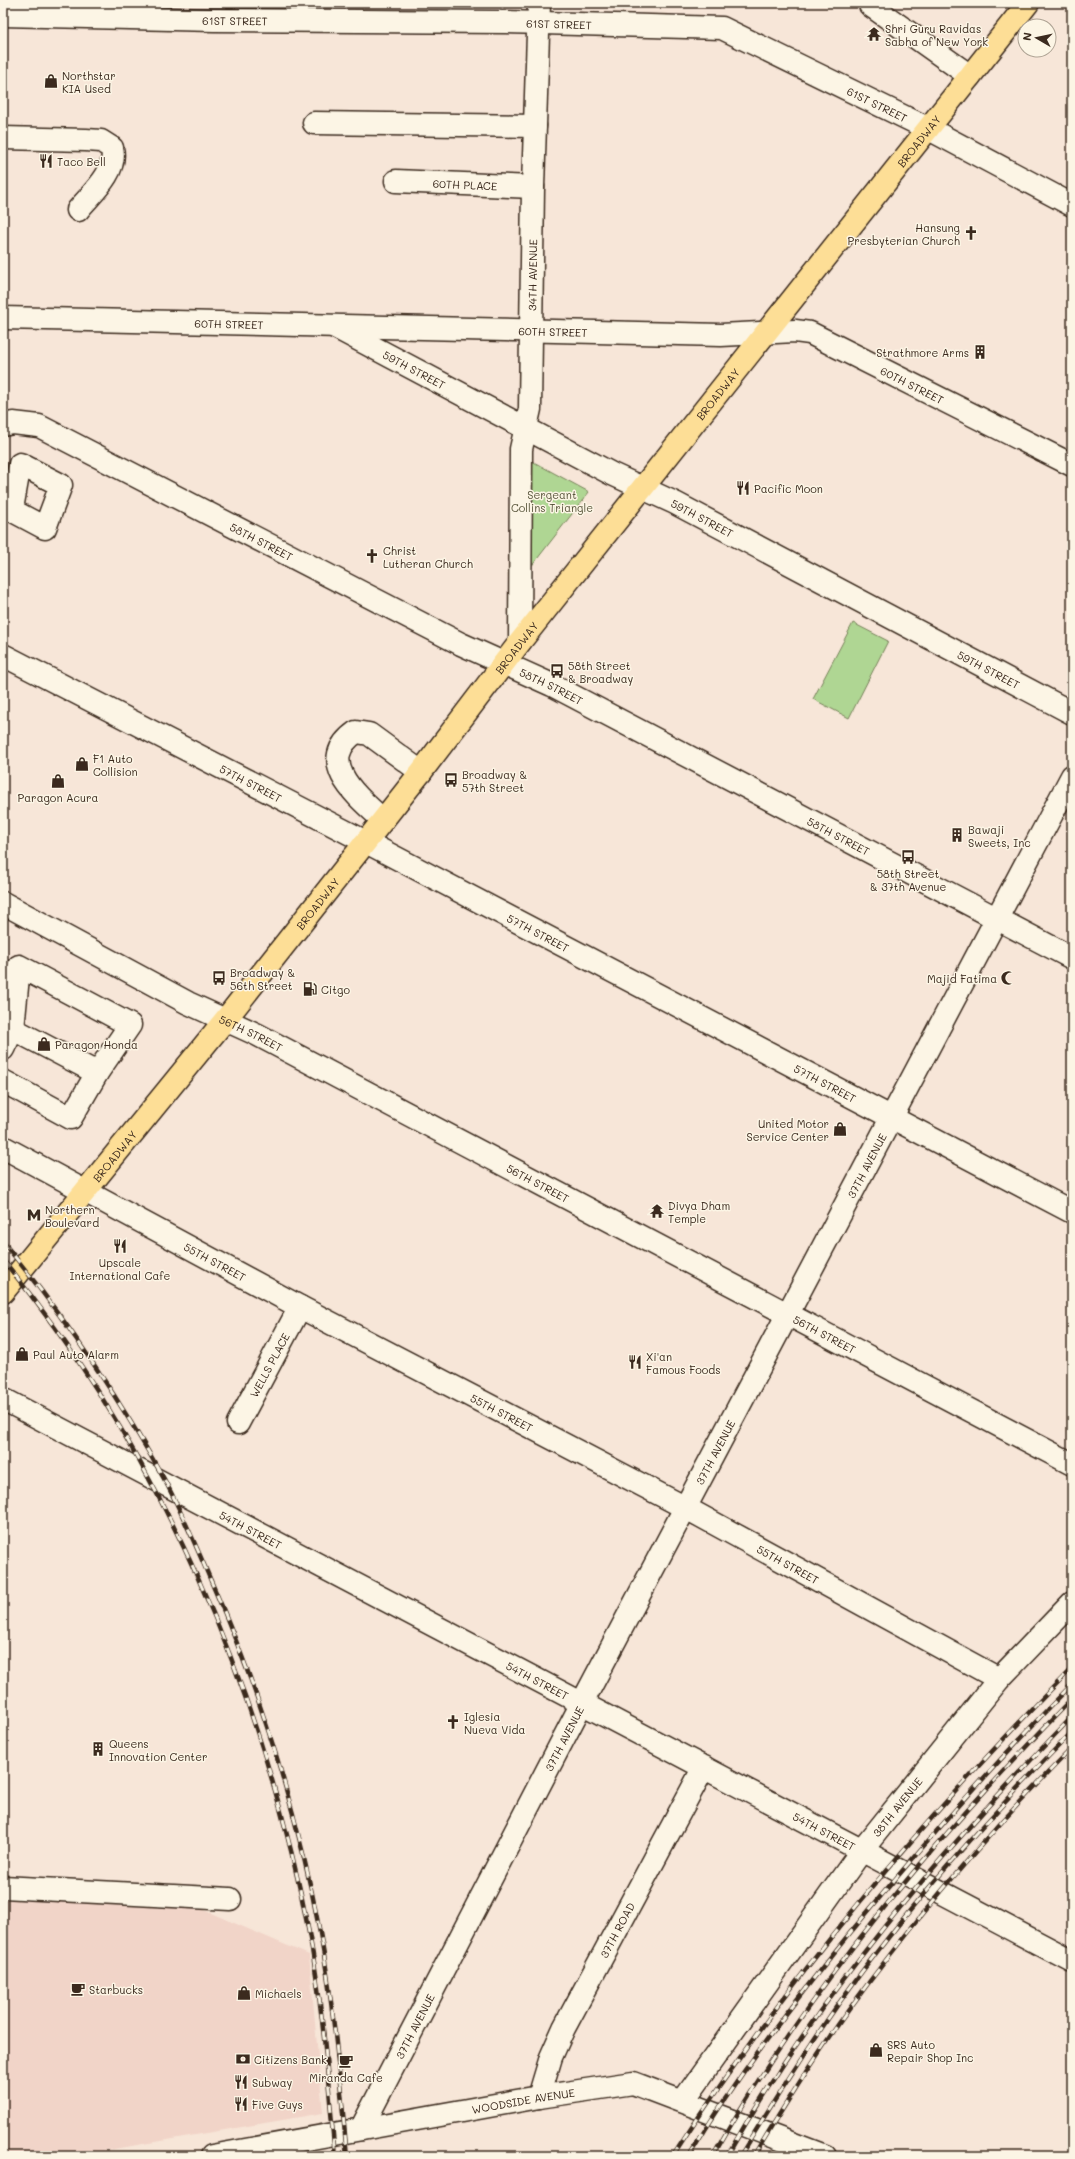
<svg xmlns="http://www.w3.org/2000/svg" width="1075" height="2159" font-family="Mali,sans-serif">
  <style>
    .built { fill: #f1d4c8 }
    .green { fill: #afd693; stroke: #758058 }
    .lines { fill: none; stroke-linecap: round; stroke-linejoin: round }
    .minor-casing { stroke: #3b2a1e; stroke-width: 25 }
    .major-casing { stroke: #3b2a1e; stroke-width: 25 }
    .minor { stroke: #fcf5e5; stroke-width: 22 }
    .major { stroke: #fdde96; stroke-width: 22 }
    .rail-casing { stroke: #3b2a1e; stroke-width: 4.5 }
    .rail { stroke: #fcf5e5; stroke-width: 3; stroke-dasharray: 9; stroke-linecap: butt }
    .labels { text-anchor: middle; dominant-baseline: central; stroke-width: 3; stroke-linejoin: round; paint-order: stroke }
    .street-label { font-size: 11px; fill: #3b2a1e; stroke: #fcf5e5 }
    .poi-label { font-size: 11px; fill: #3b2a1e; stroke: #fcf5e5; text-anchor: start }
    .park-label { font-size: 11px; fill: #58553b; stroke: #fcf5e5 }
  </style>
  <rect width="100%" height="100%" fill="#f7e6d8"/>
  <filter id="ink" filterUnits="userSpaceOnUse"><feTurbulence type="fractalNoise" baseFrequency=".025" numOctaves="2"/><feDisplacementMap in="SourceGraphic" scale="8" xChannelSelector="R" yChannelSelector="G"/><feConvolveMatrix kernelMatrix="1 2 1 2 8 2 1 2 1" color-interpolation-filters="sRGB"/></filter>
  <g filter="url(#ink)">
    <!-- built -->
    <path class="built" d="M3 1897 178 1899 309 1955 323 2113 73 2156H3Z"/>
    <!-- green -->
    <path class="green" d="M528 459 589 492 527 572Z
      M853 623 888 641 849 718 813 699Z"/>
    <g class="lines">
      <defs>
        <g id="minor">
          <path d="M871 3 870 5 970 76"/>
          <path id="s1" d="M3 15 214 20 506 22 722 28 929 129 1072 205"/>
          <path d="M314 123 535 126"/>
          <path d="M3 138 86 140 101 141 112 148C118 172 91 194 78 210"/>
          <path id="s2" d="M396 181 533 187"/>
          <path id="s3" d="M3 318 721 335 795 331 810 333 1072 465"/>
          <path id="s4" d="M335 327 612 474 675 503 1072 713"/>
          <path id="s5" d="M3 425 13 423 39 426 461 644 552 685 1072 958"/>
          <path d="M20 464 61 485 45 528 13 511V503Z"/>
          <path id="s6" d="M520 642 521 449 530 409 533 187 539 3"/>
          <path id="s7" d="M3 655 366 842 1072 1212"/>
          <path d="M383 820C359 798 313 762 356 732L369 734 421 772"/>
          <path id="s8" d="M3 903 188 1003 256 1034 1072 1464"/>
          <path d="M3 1049 13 1029 19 966 130 1025 97 1073 13 1029"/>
          <path d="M3 1081 71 1118 97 1073"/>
          <path id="s9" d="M3 1147 300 1307 686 1508 999 1679"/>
          <path id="s10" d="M3 1399 1072 1961"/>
          <path id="s11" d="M238 1423 300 1307"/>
          <path d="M3 1887 230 1899"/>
          <path id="s12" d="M539 2097 551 2057 564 2028 704 1767"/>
          <path id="s13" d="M683 2101 862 1850 999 1679 1072 1603"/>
          <path id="s14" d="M361 2129 582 1703 1072 776"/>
          <path id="s15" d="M212 2156 539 2097 633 2083 825 2156"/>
        </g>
        <g id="major">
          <path id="s16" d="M3 1292 225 1020 421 772 520 642 1028 3"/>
        </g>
      </defs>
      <!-- minor casing -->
      <use href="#minor" class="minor-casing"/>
      <!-- major casing -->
      <use href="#major" class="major-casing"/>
      <!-- minor -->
      <use href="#minor" class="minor"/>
      <!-- major -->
      <use href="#major" class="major"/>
      <defs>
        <path id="rail" d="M3 1242C62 1314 117 1395 163 1477 181 1510 196 1546 211 1581 261 1694 297 1811 320 1933 334 2006 340 2082 347 2156
          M3 1260C161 1453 262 1689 309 1933 323 2006 328 2082 335 2156
          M673 2156C787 1979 924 1818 1072 1668
          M689 2156C736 2077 792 2004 850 1933 921 1847 994 1764 1072 1684
          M713 2156C808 1987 937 1837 1072 1699
          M727 2156C819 1993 942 1851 1072 1717
          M740 2156C772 2104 804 2053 839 2003 908 1906 989 1817 1072 1732
          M754 2156C784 2106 815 2056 850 2008 917 1916 992 1829 1072 1748"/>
      </defs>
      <!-- rail casing -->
      <use href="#rail" class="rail-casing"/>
      <!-- rail -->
      <use href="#rail" class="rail"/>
    </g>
  </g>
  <!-- icons -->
  <defs>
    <symbol id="temple-bare" viewBox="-9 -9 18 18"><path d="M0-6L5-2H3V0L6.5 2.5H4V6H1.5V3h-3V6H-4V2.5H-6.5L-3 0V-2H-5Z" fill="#3b2a1e" stroke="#fcf5e5" stroke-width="2.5" paint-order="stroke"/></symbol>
    <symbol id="shop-bare" viewBox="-9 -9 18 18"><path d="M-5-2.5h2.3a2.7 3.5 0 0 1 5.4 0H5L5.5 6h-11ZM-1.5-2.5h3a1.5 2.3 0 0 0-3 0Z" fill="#3b2a1e" stroke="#fcf5e5" stroke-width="2.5" paint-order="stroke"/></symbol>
    <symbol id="restaurant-bare" viewBox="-9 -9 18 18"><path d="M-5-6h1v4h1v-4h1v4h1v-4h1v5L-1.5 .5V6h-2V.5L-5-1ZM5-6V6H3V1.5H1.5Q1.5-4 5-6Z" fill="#3b2a1e" stroke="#fcf5e5" stroke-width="2.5" paint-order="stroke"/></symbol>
    <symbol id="church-bare" viewBox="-9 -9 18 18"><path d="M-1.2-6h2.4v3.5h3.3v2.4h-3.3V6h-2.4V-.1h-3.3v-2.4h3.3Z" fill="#3b2a1e" stroke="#fcf5e5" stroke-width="2.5" paint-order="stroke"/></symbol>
    <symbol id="building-bare" viewBox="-9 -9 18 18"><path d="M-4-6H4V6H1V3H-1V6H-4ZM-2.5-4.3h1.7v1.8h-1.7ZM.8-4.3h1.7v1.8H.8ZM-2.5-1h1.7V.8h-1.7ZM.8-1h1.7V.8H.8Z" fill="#3b2a1e" stroke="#fcf5e5" stroke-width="2.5" paint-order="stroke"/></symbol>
    <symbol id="bus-bare" viewBox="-9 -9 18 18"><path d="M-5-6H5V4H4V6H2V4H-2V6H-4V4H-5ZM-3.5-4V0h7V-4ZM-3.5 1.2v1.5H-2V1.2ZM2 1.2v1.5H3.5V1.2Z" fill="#3b2a1e" stroke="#fcf5e5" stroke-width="2.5" paint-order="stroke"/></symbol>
    <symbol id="mosque-bare" viewBox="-9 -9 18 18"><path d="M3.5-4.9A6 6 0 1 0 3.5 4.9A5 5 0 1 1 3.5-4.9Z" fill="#3b2a1e" stroke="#fcf5e5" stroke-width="2.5" paint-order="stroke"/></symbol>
    <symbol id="fuel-bare" viewBox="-9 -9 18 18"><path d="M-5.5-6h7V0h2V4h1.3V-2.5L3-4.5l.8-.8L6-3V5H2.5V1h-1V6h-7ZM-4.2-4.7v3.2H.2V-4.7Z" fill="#3b2a1e" stroke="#fcf5e5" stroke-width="2.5" paint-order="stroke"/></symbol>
    <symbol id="metro-bare" viewBox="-9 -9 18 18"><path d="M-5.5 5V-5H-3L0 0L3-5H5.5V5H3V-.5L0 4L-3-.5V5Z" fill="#3b2a1e" stroke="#fcf5e5" stroke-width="2.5" paint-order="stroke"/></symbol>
    <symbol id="cafe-bare" viewBox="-9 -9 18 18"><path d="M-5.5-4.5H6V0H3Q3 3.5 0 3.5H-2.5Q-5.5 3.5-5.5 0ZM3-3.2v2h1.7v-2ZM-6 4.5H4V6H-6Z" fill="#3b2a1e" stroke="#fcf5e5" stroke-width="2.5" paint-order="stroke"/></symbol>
    <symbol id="bank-bare" viewBox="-9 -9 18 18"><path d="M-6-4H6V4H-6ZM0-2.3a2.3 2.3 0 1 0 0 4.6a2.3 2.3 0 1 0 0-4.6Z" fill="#3b2a1e" stroke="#fcf5e5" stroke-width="2.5" paint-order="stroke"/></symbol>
  </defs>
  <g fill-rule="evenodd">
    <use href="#temple-bare" x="864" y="24" width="20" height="20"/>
    <use href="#shop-bare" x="41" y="71" width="20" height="20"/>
    <use href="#restaurant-bare" x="36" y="151" width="20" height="20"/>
    <use href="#church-bare" x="961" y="223" width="20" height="20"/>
    <use href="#building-bare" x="970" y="342" width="20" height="20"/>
    <use href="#restaurant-bare" x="733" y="478" width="20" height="20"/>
    <use href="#church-bare" x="362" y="546" width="20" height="20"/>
    <use href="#bus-bare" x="547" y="661" width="20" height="20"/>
    <use href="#shop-bare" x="72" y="754" width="20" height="20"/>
    <use href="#bus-bare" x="441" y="770" width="20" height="20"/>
    <use href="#shop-bare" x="48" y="771" width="20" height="20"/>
    <use href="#building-bare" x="947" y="825" width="20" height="20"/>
    <use href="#bus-bare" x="898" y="847" width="20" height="20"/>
    <use href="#bus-bare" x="209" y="968" width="20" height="20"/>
    <use href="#mosque-bare" x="998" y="968" width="20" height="20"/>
    <use href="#fuel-bare" x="300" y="979" width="20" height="20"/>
    <use href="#shop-bare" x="34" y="1034" width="20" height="20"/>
    <use href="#shop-bare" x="830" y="1119" width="20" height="20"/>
    <use href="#temple-bare" x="647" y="1201" width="20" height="20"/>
    <use href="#metro-bare" x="24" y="1205" width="20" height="20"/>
    <use href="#restaurant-bare" x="110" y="1236" width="20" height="20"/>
    <use href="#shop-bare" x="12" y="1344" width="20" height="20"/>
    <use href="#restaurant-bare" x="625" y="1352" width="20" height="20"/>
    <use href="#church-bare" x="443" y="1712" width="20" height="20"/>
    <use href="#building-bare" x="88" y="1739" width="20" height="20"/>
    <use href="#cafe-bare" x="68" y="1979" width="20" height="20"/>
    <use href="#shop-bare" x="234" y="1983" width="20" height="20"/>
    <use href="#shop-bare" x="866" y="2040" width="20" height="20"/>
    <use href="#bank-bare" x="233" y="2049" width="20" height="20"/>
    <use href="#cafe-bare" x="336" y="2051" width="20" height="20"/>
    <use href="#restaurant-bare" x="231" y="2072" width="20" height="20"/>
    <use href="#restaurant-bare" x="231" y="2094" width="20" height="20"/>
  </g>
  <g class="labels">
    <!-- street labels -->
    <g class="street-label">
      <text stroke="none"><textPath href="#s1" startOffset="232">61ST STREET</textPath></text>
      <text stroke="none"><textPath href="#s1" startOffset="556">61ST STREET</textPath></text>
      <text stroke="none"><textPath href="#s1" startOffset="892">61ST STREET</textPath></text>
      <text stroke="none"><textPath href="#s16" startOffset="1471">BROADWAY</textPath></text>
      <text stroke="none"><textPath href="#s2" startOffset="69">60TH PLACE</textPath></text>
      <text stroke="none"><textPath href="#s6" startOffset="368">34TH AVENUE</textPath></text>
      <text stroke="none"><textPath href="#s3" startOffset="226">60TH STREET</textPath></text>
      <text stroke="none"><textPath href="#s3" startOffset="550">60TH STREET</textPath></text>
      <text stroke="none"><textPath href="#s4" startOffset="90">59TH STREET</textPath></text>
      <text stroke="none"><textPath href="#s3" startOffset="922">60TH STREET</textPath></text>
      <text stroke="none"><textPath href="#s16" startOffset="1148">BROADWAY</textPath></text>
      <text stroke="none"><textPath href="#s4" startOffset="414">59TH STREET</textPath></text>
      <text stroke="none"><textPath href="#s5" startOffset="287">58TH STREET</textPath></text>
      <text stroke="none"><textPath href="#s16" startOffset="824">BROADWAY</textPath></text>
      <text stroke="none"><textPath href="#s4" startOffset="738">59TH STREET</textPath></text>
      <text stroke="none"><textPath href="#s5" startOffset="611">58TH STREET</textPath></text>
      <text stroke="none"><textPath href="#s7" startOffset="279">57TH STREET</textPath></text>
      <text stroke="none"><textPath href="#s5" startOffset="935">58TH STREET</textPath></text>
      <text stroke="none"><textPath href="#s16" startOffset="500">BROADWAY</textPath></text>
      <text stroke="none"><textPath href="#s7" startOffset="603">57TH STREET</textPath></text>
      <text stroke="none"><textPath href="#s8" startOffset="280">56TH STREET</textPath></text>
      <text stroke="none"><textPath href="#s7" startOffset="927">57TH STREET</textPath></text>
      <text stroke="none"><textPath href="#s16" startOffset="176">BROADWAY</textPath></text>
      <text stroke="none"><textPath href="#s14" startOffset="1088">37TH AVENUE</textPath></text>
      <text stroke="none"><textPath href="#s8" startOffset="604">56TH STREET</textPath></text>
      <text stroke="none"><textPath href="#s9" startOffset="241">55TH STREET</textPath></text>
      <text stroke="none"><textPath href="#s8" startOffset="928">56TH STREET</textPath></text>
      <text stroke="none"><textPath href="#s11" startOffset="66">WELLS PLACE</textPath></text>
      <text stroke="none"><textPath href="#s9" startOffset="565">55TH STREET</textPath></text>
      <text stroke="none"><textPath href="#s14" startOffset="764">37TH AVENUE</textPath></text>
      <text stroke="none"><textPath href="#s10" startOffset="280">54TH STREET</textPath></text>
      <text stroke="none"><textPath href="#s9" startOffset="889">55TH STREET</textPath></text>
      <text stroke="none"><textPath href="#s10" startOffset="604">54TH STREET</textPath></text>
      <text stroke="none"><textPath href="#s14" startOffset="440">37TH AVENUE</textPath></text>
      <text stroke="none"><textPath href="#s13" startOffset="364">38TH AVENUE</textPath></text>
      <text stroke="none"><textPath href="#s10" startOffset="928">54TH STREET</textPath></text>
      <text stroke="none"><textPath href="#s12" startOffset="185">37TH ROAD</textPath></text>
      <text stroke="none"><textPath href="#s14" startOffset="116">37TH AVENUE</textPath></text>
      <text stroke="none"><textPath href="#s15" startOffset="316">WOODSIDE AVENUE</textPath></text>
    </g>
    <!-- poi labels -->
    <g class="poi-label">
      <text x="885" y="28">Shri Guru Ravidas<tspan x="885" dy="13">Sabha of New York</tspan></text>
      <text x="62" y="75">Northstar<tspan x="62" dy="13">KIA Used</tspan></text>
      <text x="57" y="161">Taco Bell</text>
      <text x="960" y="227" text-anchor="end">Hansung<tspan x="960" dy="13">Presbyterian Church</tspan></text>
      <text x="969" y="352" text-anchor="end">Strathmore Arms</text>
      <text x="754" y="488">Pacific Moon</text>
      <text x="383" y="550">Christ<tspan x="383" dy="13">Lutheran Church</tspan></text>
      <text x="568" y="665">58th Street<tspan x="568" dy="13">&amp; Broadway</tspan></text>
      <text x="93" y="758">F1 Auto<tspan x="93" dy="13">Collision</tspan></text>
      <text x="462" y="774">Broadway &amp;<tspan x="462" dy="13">57th Street</tspan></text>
      <text x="58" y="797" text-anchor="middle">Paragon Acura</text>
      <text x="968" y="829">Bawaji<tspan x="968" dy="13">Sweets, Inc</tspan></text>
      <text x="908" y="873" text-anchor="middle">58th Street<tspan x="908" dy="13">&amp; 37th Avenue</tspan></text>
      <text x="230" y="972">Broadway &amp;<tspan x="230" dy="13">56th Street</tspan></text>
      <text x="997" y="978" text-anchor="end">Majid Fatima</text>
      <text x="321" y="989">Citgo</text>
      <text x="55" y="1044">Paragon Honda</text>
      <text x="829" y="1123" text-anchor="end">United Motor<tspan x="829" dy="13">Service Center</tspan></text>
      <text x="668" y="1205">Divya Dham<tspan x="668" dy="13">Temple</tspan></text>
      <text x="45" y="1209">Northern<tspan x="45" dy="13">Boulevard</tspan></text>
      <text x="120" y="1262" text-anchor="middle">Upscale<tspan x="120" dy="13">International Cafe</tspan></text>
      <text x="33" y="1354">Paul Auto Alarm</text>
      <text x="646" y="1356">Xi'an<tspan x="646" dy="13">Famous Foods</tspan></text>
      <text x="464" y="1716">Iglesia<tspan x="464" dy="13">Nueva Vida</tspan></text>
      <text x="109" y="1743">Queens<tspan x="109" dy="13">Innovation Center</tspan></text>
      <text x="89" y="1989">Starbucks</text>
      <text x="255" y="1993">Michaels</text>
      <text x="887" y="2044">SRS Auto<tspan x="887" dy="13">Repair Shop Inc</tspan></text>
      <text x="254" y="2059">Citizens Bank</text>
      <text x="346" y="2077" text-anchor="middle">Miranda Cafe</text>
      <text x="252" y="2082">Subway</text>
      <text x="252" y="2104">Five Guys</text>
    </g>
    <!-- park labels -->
    <g class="park-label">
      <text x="552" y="494">Sergeant<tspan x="552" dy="13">Collins Triangle</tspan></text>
    </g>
  </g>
  <!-- margin -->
  <rect width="1075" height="2159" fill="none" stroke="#fcf5e5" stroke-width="16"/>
  <rect x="8" y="8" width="1059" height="2143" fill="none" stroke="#3b2a1e" stroke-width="1.5" filter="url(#ink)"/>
  <!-- north arrow -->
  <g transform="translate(1037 38) rotate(279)"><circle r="19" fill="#fcf5e5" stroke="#afa495"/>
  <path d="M0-3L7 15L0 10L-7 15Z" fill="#3b2a1e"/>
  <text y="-6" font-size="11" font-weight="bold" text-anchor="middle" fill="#3b2a1e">N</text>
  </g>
</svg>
